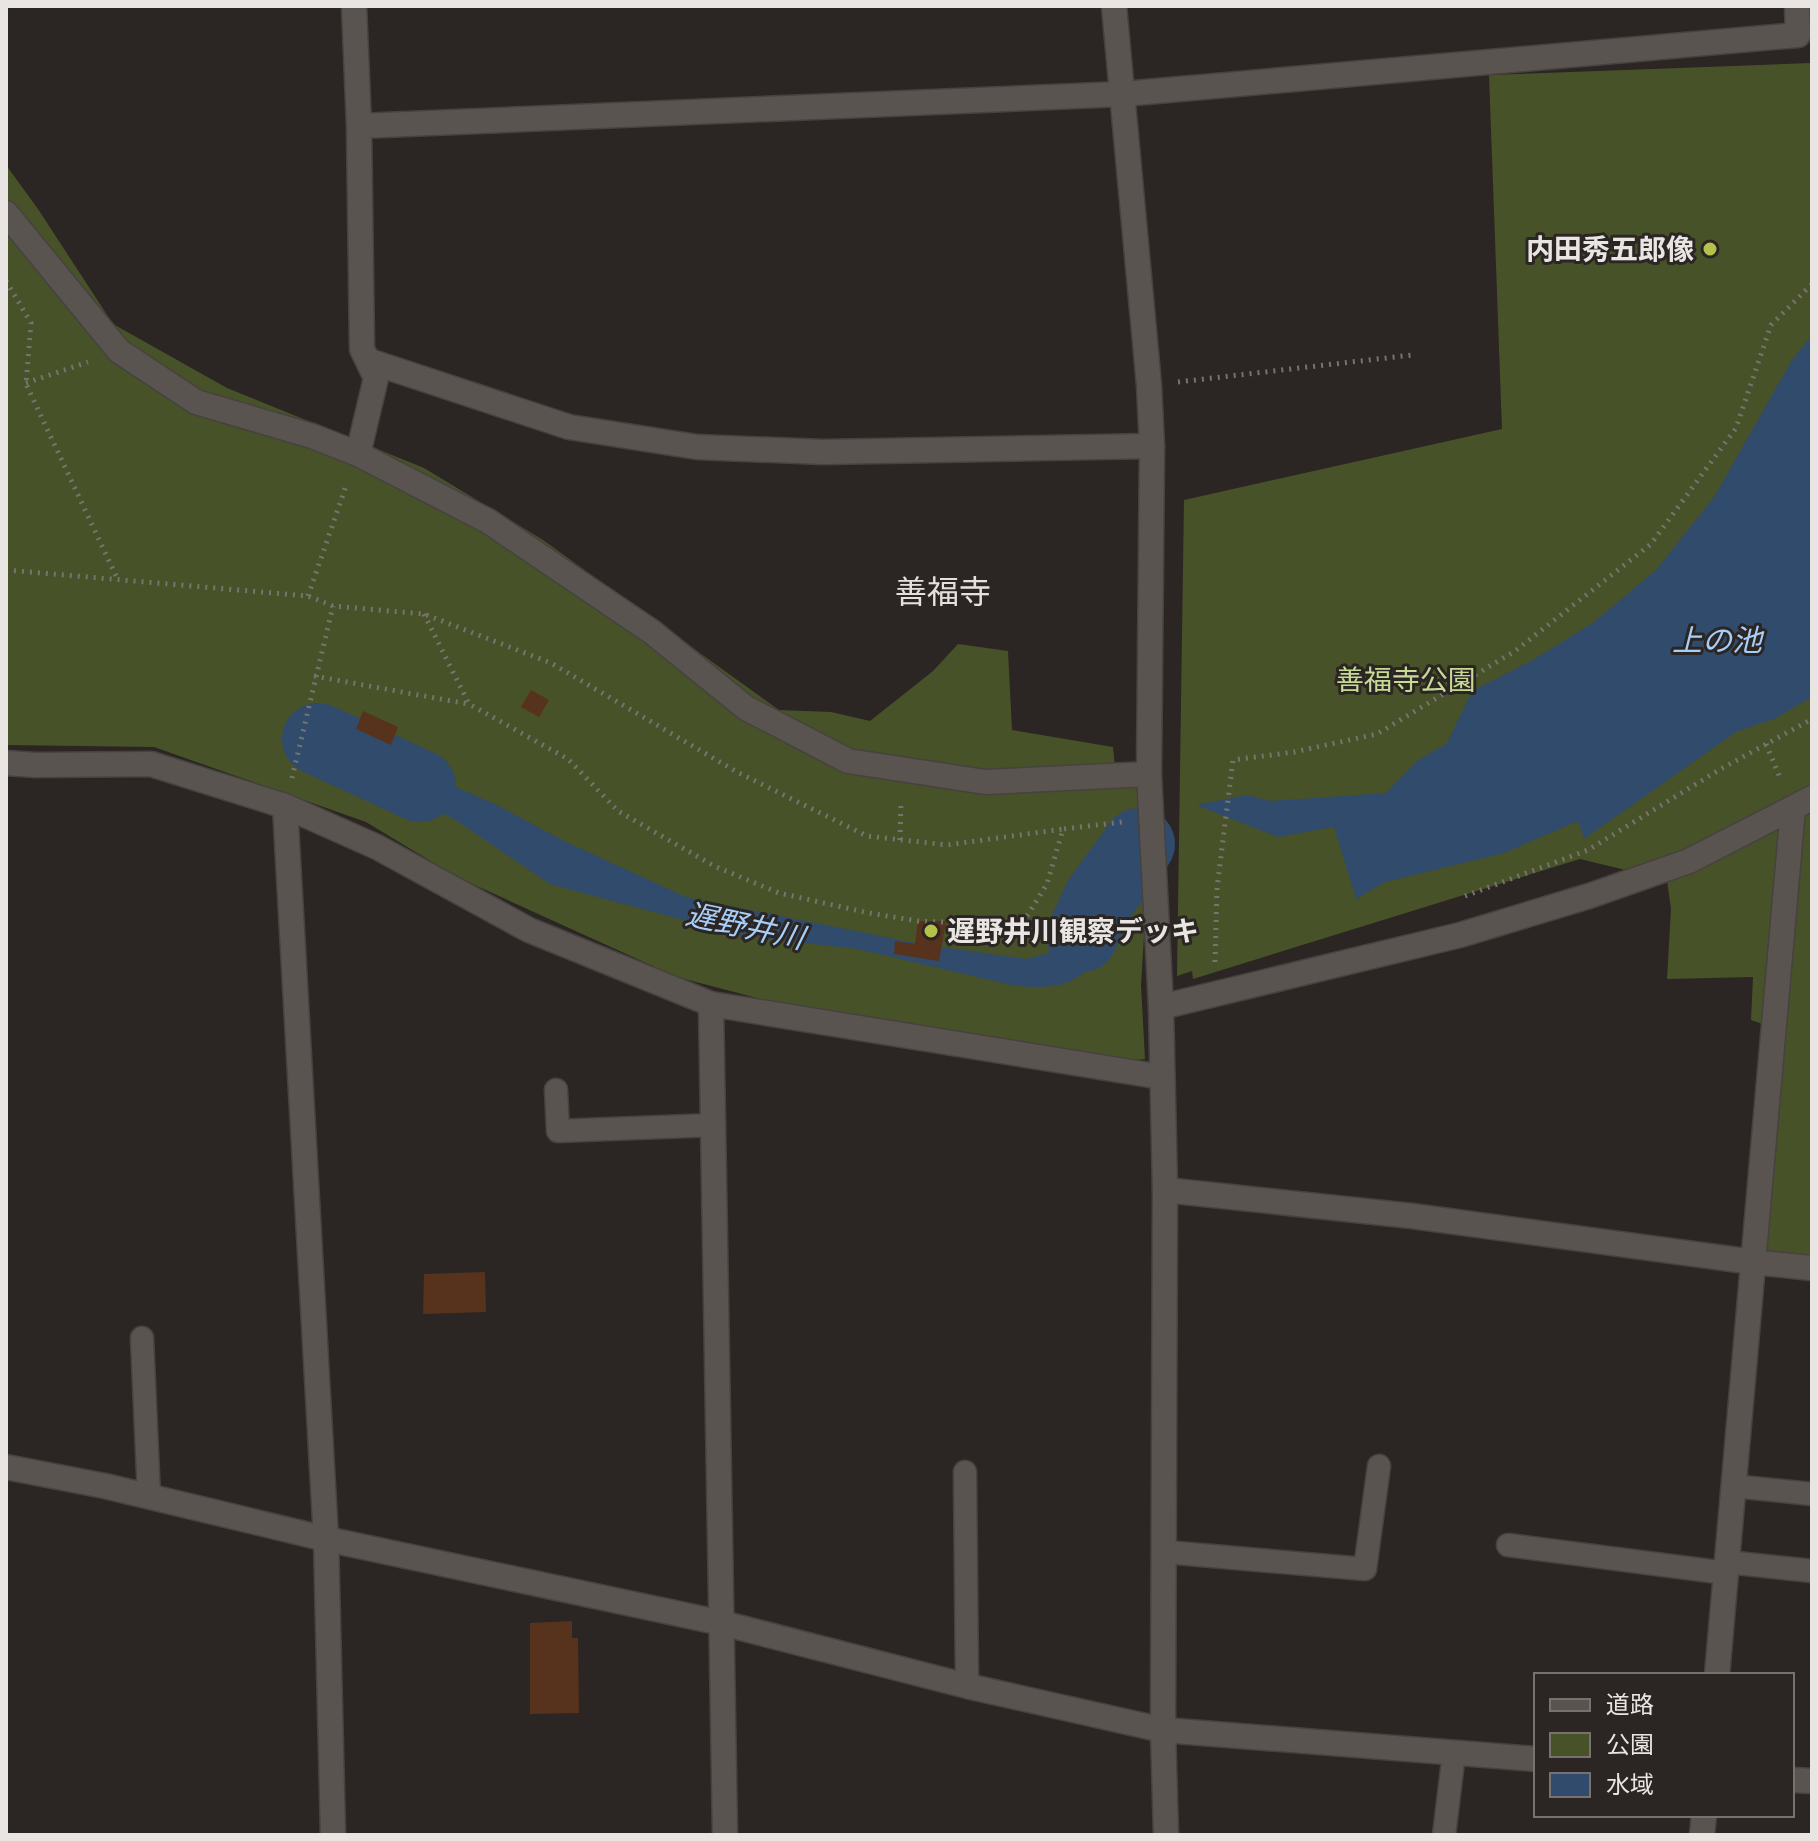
<svg xmlns="http://www.w3.org/2000/svg" width="1818" height="1841" font-family="Arial,'Noto Sans JP',sans-serif">
  <style>
    .green { fill: #485229 }
    .water { fill: #304b6b }
    .lines { fill: none; stroke-linecap: round; stroke-linejoin: round }
    .river { stroke: #304b6b; stroke-width: 72 }
    .building { fill: #57321c }
    .lane-casing { stroke: #464240; stroke-width: 25 }
    .street-casing { stroke: #464240; stroke-width: 27 }
    .secondary-casing { stroke: #464240; stroke-width: 27 }
    .path { stroke: #777370; stroke-width: 5; stroke-dasharray: 2 6; stroke-linecap: butt }
    .lane { stroke: #5a5451; stroke-width: 22 }
    .street { stroke: #5a5451; stroke-width: 24 }
    .secondary { stroke: #5a5451; stroke-width: 24 }
    .poi-dot { fill: #b5c249; stroke: #2b2623; stroke-width: 3 }
    .labels { text-anchor: middle; dominant-baseline: central; stroke-width: 6; stroke-linejoin: round; paint-order: stroke }
    .poi-label { font-size: 28px; font-weight: bold; fill: #e9e5e3; stroke: #2b2623; text-anchor: end }
    .park-label { font-size: 28px; fill: #c7da95; stroke: #2b2623 }
    .water-label { font-size: 30px; font-style: italic; fill: #a7cdf9; stroke: #2b2623 }
    .quarter-label { font-size: 32px; fill: #e6dfdb; stroke: #2b2623 }
  </style>
  <rect width="100%" height="100%" fill="#2b2623"/>
  <!-- green -->
  <path class="green" d="M1812 63V1256L1757 1249 1783 1031 1751 1020 1753 977 1667 979 1671 909 1667 880 1580 859 1193 979 1192 971 1177 976 1184 500 1502 429 1489 75Z
    M6 165 38 209 113 324 227 388 424 468 543 540 779 710 831 712 870 721 933 671 958 644 1008 651 1012 730 1113 747 1117 788 1142 786 1148 871 1141 985 1145 1059 1029 1069 677 977 457 877 366 822 154 747 6 745Z"/>
  <!-- water -->
  <path class="water" d="M1812 335V697L1776 718 1736 732 1584 839 1578 821 1504 853 1385 882 1356 899 1334 827 1278 837 1196 805 1247 795 1271 801 1386 793 1417 761 1447 743 1472 691 1533 660 1594 622 1656 570 1714 497 1792 360Z
    M334 734 497 805 564 841 686 897 920 944 1027 959 1048 953 1064 937 1101 874 1131 842 1142 871C1137 873 1130 876 1125 880 1113 890 1112 911 1108 926 1096 982 1063 992 1011 985L858 949 742 936 550 884 454 819 324 753Z"/>
  <g class="lines">
    <!-- river -->
    <path class="river" d="M318 739 420 786
      M1082 936 1099 899 1139 844"/>
  </g>
  <!-- building -->
  <path class="building" d="M531 690 549 700 539 717 521 707Z
    M363 711 398 727 391 745 356 729Z
    M918 921H946L939 961 894 954 895 941 915 944Z
    M485 1272 486 1312 423 1314 424 1274Z
    M572 1621V1638H578L579 1713 530 1714V1623Z"/>
  <g class="lines">
    <defs>
      <path id="lane" d="M556 1090 558 1131 714 1125
        M142 1338 149 1497
        M965 1472 967 1686
        M1733 1486 1812 1494
        M1508 1545 1726 1573
        M1165 1552 1365 1569 1379 1466
        M1727 1562 1812 1571
        M1444 1835 1454 1753"/>
      <path id="street" d="M354 6 359 126 362 349 376 378 358 454
        M359 126 1123 94 1798 35 1797 6
        M6 213 119 351 196 402 312 436 358 454 488 521 652 632 746 708 848 761 985 782 1149 774
        M369 361 569 427 697 447 823 452 1152 446
        M6 763 36 765 151 764 285 806 377 847 529 930 711 1004 1162 1077
        M285 806 326 1539 333 1835
        M711 1004 725 1835
        M1161 1007 1460 935 1589 896 1689 861 1812 798
        M1165 1190 1412 1216 1753 1262 1812 1268
        M1717 1675 1793 808
        M1702 1835 1704 1815"/>
      <path id="secondary" d="M1114 6 1149 385 1152 446 1149 774 1161 1007 1165 1190 1163 1730 1166 1835
        M6 1467 105 1486 326 1539 722 1623 967 1686 1163 1730 1536 1759
        M1792 1780 1812 1781"/>
    </defs>
    <!-- lane casing -->
    <use href="#lane" class="lane-casing"/>
    <!-- street casing -->
    <use href="#street" class="street-casing"/>
    <!-- secondary casing -->
    <use href="#secondary" class="secondary-casing"/>
    <!-- path -->
    <path class="path" d="M6 281 31 323 26 384 117 578
      M1178 382 1412 355
      M26 383 88 362
      M6 570 308 596 333 606 424 614 551 663 737 772 867 836 947 845 1063 829
      M308 596 347 483
      M424 614 469 704 568 759 618 811 714 866 779 893 869 913 918 921 989 924 1025 919 1047 884 1063 829 1122 822
      M314 676 468 704
      M1766 744 1781 780
      M292 778 333 606
      M900 840 901 801
      M1465 896 1588 850 1719 770 1812 719
      M1215 962 1217 888 1233 760 1294 752 1377 734 1515 651 1651 544 1736 428 1771 325 1812 284"/>
    <!-- lane -->
    <use href="#lane" class="lane"/>
    <!-- street -->
    <use href="#street" class="street"/>
    <!-- secondary -->
    <use href="#secondary" class="secondary"/>
  </g>
  <!-- markers -->
  <g class="poi-dot">
    <circle cx="1710" cy="249" r="8"/>
    <circle cx="931" cy="931" r="8"/>
  </g>
  <g class="labels">
    <!-- poi labels -->
    <g class="poi-label">
      <text x="1694" y="249">内田秀五郎像</text>
      <text x="947" y="931" text-anchor="start">遅野井川観察デッキ</text>
    </g>
    <!-- park labels -->
    <g class="park-label">
      <text x="1406" y="680">善福寺公園</text>
    </g>
    <!-- water labels -->
    <g class="water-label">
      <text x="1717" y="640">上の池</text>
      <text transform="translate(745 926) rotate(12)">遅野井川</text>
    </g>
    <!-- quarter labels -->
    <g class="quarter-label">
      <text x="943" y="592">善福寺</text>
    </g>
  </g>
  <!-- border -->
  <rect width="1818" height="1841" fill="none" stroke="#e9e5e3" stroke-width="16"/>
  <!-- legend -->
  <rect x="1534" y="1673" width="260" height="144" fill="#2b2623" stroke="#777270" stroke-width="2"/>
  <rect x="1550" y="1699" width="40" height="12" fill="#5a5451" stroke="#777270" stroke-width="2"/>
  <text x="1606" y="1713" font-size="24" fill="#e9e5e3">道路</text>
  <rect x="1550" y="1733" width="40" height="24" fill="#485229" stroke="#777270" stroke-width="2"/>
  <text x="1606" y="1753" font-size="24" fill="#e9e5e3">公園</text>
  <rect x="1550" y="1773" width="40" height="24" fill="#304b6b" stroke="#777270" stroke-width="2"/>
  <text x="1606" y="1793" font-size="24" fill="#e9e5e3">水域</text>
</svg>
